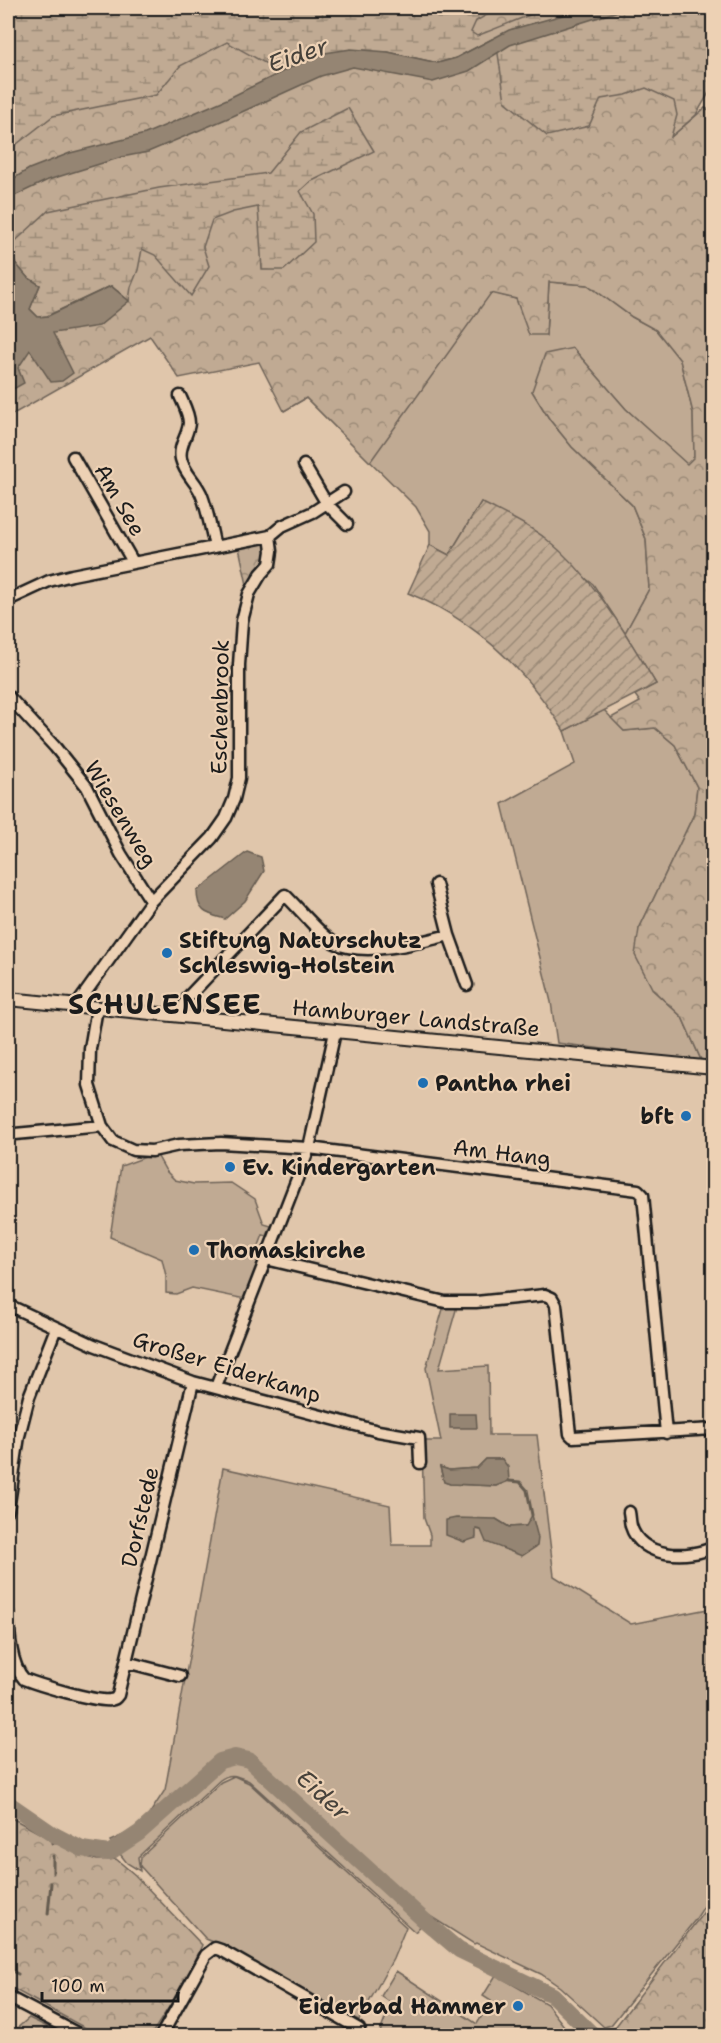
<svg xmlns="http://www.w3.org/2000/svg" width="721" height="2043" font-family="'Shantell Sans',sans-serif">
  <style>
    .grass { fill: #c0aa93; stroke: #6e6358; stroke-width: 1.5; fill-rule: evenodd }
    .forest { fill: url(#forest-crowns); stroke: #6e6358; stroke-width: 1.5 }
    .wetland { fill: url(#wetland-marsh); stroke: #6e6358; stroke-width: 1.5 }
    .garden { fill: url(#garden-furrows); stroke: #6e6358; stroke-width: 1.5 }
    .water { fill: #958573; stroke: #655b50; stroke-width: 1.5 }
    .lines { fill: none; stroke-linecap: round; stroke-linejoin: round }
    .stream { stroke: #655b50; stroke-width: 3 }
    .river { stroke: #958573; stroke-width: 16 }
    .minor-casing { stroke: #1c1c1c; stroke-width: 15 }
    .major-casing { stroke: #1c1c1c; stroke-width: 16 }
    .minor { stroke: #edd1b4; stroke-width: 10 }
    .major { stroke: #edd1b4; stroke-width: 12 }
    .poi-dot { fill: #1f6fb2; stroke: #edd1b4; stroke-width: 2 }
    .labels { text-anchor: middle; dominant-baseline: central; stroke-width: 4.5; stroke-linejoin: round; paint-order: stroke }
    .street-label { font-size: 22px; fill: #1c1c1c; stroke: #edd1b4 }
    .poi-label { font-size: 22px; font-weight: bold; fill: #1c1c1c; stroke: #edd1b4; text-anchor: start }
    .water-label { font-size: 24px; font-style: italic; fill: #46413a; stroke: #edd1b4 }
    .district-label { font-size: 28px; font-weight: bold; letter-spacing: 1.5px; fill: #1c1c1c; stroke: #edd1b4 }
  </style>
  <defs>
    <pattern id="forest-crowns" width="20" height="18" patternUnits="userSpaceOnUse" patternTransform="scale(1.5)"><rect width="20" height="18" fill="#c0aa93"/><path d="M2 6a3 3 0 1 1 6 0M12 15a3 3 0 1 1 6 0" fill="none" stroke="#9b8a77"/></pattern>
    <pattern id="wetland-marsh" width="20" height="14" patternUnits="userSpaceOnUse" patternTransform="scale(1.5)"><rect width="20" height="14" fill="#c0aa93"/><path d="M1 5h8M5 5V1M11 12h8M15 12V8" fill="none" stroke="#9b8a77"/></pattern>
    <pattern id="garden-furrows" width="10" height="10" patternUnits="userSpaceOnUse" patternTransform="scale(1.5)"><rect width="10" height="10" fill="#c0aa93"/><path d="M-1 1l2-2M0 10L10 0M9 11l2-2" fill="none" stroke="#9b8a77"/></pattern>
  </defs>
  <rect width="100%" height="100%" fill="#e0c6ab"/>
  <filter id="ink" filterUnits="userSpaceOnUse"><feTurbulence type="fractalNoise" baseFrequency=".0167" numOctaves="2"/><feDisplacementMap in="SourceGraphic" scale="12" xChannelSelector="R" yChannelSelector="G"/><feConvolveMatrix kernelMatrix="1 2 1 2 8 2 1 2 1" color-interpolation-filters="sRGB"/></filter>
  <g filter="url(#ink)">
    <!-- grass -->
    <path class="grass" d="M549 282 588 285 632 317 656 330 680 360 693 413 694 457 687 465 626 409 573 348 532 391 550 420 572 447 632 505 646 539 649 589 625 633 593 584 481 502 449 555 430 545V531L416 507 306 398 284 411 471 287 516 299 546 335Z
      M604 710 624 731 655 728 675 745 697 787 694 814 639 929 653 990 682 1017 702 1062 557 1043 551 1002 502 804 575 764 564 731Z
      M151 1155H157L166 1171 175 1180 194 1184 231 1183 255 1199 264 1224 271 1226 267 1236 263 1235 255 1256 262 1259 245 1299 192 1288 176 1294 166 1293V1276L162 1259 110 1237 121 1166Z
      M445 1302 458 1303 439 1369 488 1366 489 1435H537L554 1576 631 1624 713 1608V1893L695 1920 611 2025 604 2027 560 1987 541 1974 476 1943 474 1944 430 1916 415 1932 249 1781C237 1776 231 1772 220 1780L138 1857 140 1871 127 1863 110 1841 141 1827 165 1790 223 1468 390 1505 392 1545H430V1535L424 1518 422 1447 426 1441H441L426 1368ZM486 1459H502L496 1486 450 1484 444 1482 440 1467 449 1470 477 1468ZM496 1519 509 1527 526 1526 482 1530 475 1529Z
      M234 1776 249 1783 406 1927 393 1959 359 2020 322 2004 226 1947 206 1939 140 1866 141 1857 221 1782Z
      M396 1971 477 2024 491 2001 483 1996 496 1975 547 2004 571 2035H379L391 2003 381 1996Z"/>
    <!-- forest -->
    <path class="forest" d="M8 8H713L672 136 705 108 713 112V1064L702 1062 682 1017 653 990 635 955 639 929 694 814 697 787 675 745 655 728 624 731 611 718 640 702 635 695 656 684 625 633 649 589 646 539 632 505 572 447 550 420 532 391 545 354 573 348 626 409 687 464 694 457 693 413 680 360 656 330 632 317 588 285 549 282 546 335H529L516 299 491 293 370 462 306 398 284 411 259 362 179 378 150 336 8 417Z
      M270 536 272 551 249 594 238 543Z
      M8 1816 78 1854 97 1860 116 1859 135 1875 202 1945 187 1979 151 2035H98L8 1986Z
      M713 1900V2035H607L613 2030Z
      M29 2018 64 2035H9Z"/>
    <!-- wetland -->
    <path class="wetland" d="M8 8H499L476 21 471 32 477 36 547 8H713V86L696 115 671 137 677 115 674 101 646 88 626 95 601 99 589 126 547 136 505 101 497 47 492 39 456 58 438 63 388 52 318 54 281 72 227 42 180 66 156 95 53 116 13 147H8Z
      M348 108 374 151 310 182 300 191 313 214 314 242 284 270H262L258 207 233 212 212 220 203 247 209 266 191 296 155 255 142 249 138 270 131 287 129 301 111 286 47 316 38 317 30 309 40 285 27 277 12 259 8 258V248L48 211 159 188 268 173 301 132Z"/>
    <!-- garden -->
    <path class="garden" d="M481 502C502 513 527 524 545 538 594 577 624 631 656 684L564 731C526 670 476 620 408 593L430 545 449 555Z"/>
    <!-- water -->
    <path class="water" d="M588 8H628L510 45 469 71 433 82 353 67 321 76 233 116 148 152 122 157 48 180 8 199V182L29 169 70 153 145 134 227 99 318 54 351 49 388 52 438 63 456 58 509 30Z
      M8 258 12 259 27 277 40 285 30 309 38 317 48 316 111 286 129 301 99 326 53 333 73 373 62 381 51 382 30 350 18 368 24 383 8 392Z
      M247 852 261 857 264 871 245 901 225 919C208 914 197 913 197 891Z
      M450 1414H476L477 1428H450Z
      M486 1459H502L508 1467 509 1481 496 1486 450 1484 444 1482 440 1467 449 1470 477 1468Z
      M532 1515 538 1538 537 1546 522 1556 486 1542 481 1530 476 1529V1538L464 1542 446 1535V1520L456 1518 496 1519 509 1527 526 1526Z"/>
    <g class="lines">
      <!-- stream -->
      <path class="stream" d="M509 1481 520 1482 527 1490 532 1515
        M53 1834V1843
        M53 1873V1856
        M48 1914 51 1883
        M8 1969 18 1974"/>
      <!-- river -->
      <path class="river" d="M8 1803 53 1834 82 1849 109 1853 139 1833 220 1761 235 1757 249 1760 425 1921 459 1950 552 1995 594 2036"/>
      <defs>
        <path id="minor" d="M180 396C184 405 189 414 189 423 188 436 178 446 181 459 185 475 197 482 202 496 208 512 211 530 215 547
          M73 457 133 562
          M304 465 327 504 347 524
          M8 600 49 581 72 575 270 536 282 526 313 512 344 492
          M8 696 55 747 87 787 121 854 151 901
          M436 884 449 935 467 985
          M76 1006 151 901 212 838 226 818 234 799 239 778V665L242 621 249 594 261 574 270 564 272 551 270 536
          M97 1008 90 1049 89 1085 102 1126 113 1141 133 1150 152 1151 179 1145 221 1143 309 1148 638 1190 643 1195 666 1433
          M181 1016 184 1005 189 996 285 895C297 906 322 937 335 943 365 957 418 943 449 935
          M15 1134 102 1126
          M266 1259 445 1302H476L545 1295 552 1298 556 1305 570 1434 573 1437 714 1429
          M8 1305 94 1345 193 1382 378 1431 419 1438 420 1463
          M216 1387 309 1148 335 1032
          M8 1510 19 1436 29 1397 56 1328
          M629 1512C630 1517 630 1522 631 1526 641 1559 689 1559 714 1547
          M8 1612C9 1632 10 1664 24 1679 39 1685 96 1702 110 1700 115 1699 115 1699 118 1695L193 1382
          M126 1662 180 1676
          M8 1997 82 2036
          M161 2036 206 1955 215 1948 221 1950 359 2029"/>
        <path id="major" d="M8 999 714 1068"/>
      </defs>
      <!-- minor casing -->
      <use href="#minor" class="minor-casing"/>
      <!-- major casing -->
      <use href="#major" class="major-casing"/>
      <!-- minor -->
      <use href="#minor" class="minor"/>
      <!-- major -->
      <use href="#major" class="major"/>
    </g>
  </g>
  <!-- markers -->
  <g class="poi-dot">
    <circle cx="167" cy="953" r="6"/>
    <circle cx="423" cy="1083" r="6"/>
    <circle cx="686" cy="1116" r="6"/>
    <circle cx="230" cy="1167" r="6"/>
    <circle cx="194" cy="1250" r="6"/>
    <circle cx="518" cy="2006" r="6"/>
  </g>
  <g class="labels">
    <!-- street labels -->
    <g class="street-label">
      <text transform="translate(120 500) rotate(60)">Am See</text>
      <text transform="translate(220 707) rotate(-89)">Eschenbrook</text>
      <text transform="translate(121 814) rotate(59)">Wiesenweg</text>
      <text transform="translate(416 1018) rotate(5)">Hamburger Landstraße</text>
      <text transform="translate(502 1153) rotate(7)">Am Hang</text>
      <text transform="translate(227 1367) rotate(17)">Großer Eiderkamp</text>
      <text transform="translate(140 1517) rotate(-77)">Dorfstede</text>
    </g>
    <!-- poi labels -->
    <g class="poi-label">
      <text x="179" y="940">Stiftung Naturschutz<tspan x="179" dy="25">Schleswig-Holstein</tspan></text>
      <text x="435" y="1083">Pantha rhei</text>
      <text x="674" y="1116" text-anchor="end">bft</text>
      <text x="242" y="1167">Ev. Kindergarten</text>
      <text x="206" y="1250">Thomaskirche</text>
      <text x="506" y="2006" text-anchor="end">Eiderbad Hammer</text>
    </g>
    <!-- water labels -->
    <g class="water-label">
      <text transform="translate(298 55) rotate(-19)">Eider</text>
      <text transform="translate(323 1795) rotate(42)">Eider</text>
    </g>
    <!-- district labels -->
    <g class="district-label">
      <text x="165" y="1004">SCHULENSEE</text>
    </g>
  </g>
  <!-- margin -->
  <rect width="721" height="2043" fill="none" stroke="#edd1b4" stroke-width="30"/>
  <rect x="15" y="15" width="691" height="2013" fill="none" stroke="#1c1c1c" stroke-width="2" filter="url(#ink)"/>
  <!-- scale -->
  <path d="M42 1992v9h136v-9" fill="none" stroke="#1c1c1c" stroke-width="3"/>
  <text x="51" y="1992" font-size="18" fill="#1c1c1c" stroke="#edd1b4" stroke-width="4.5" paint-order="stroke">100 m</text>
</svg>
